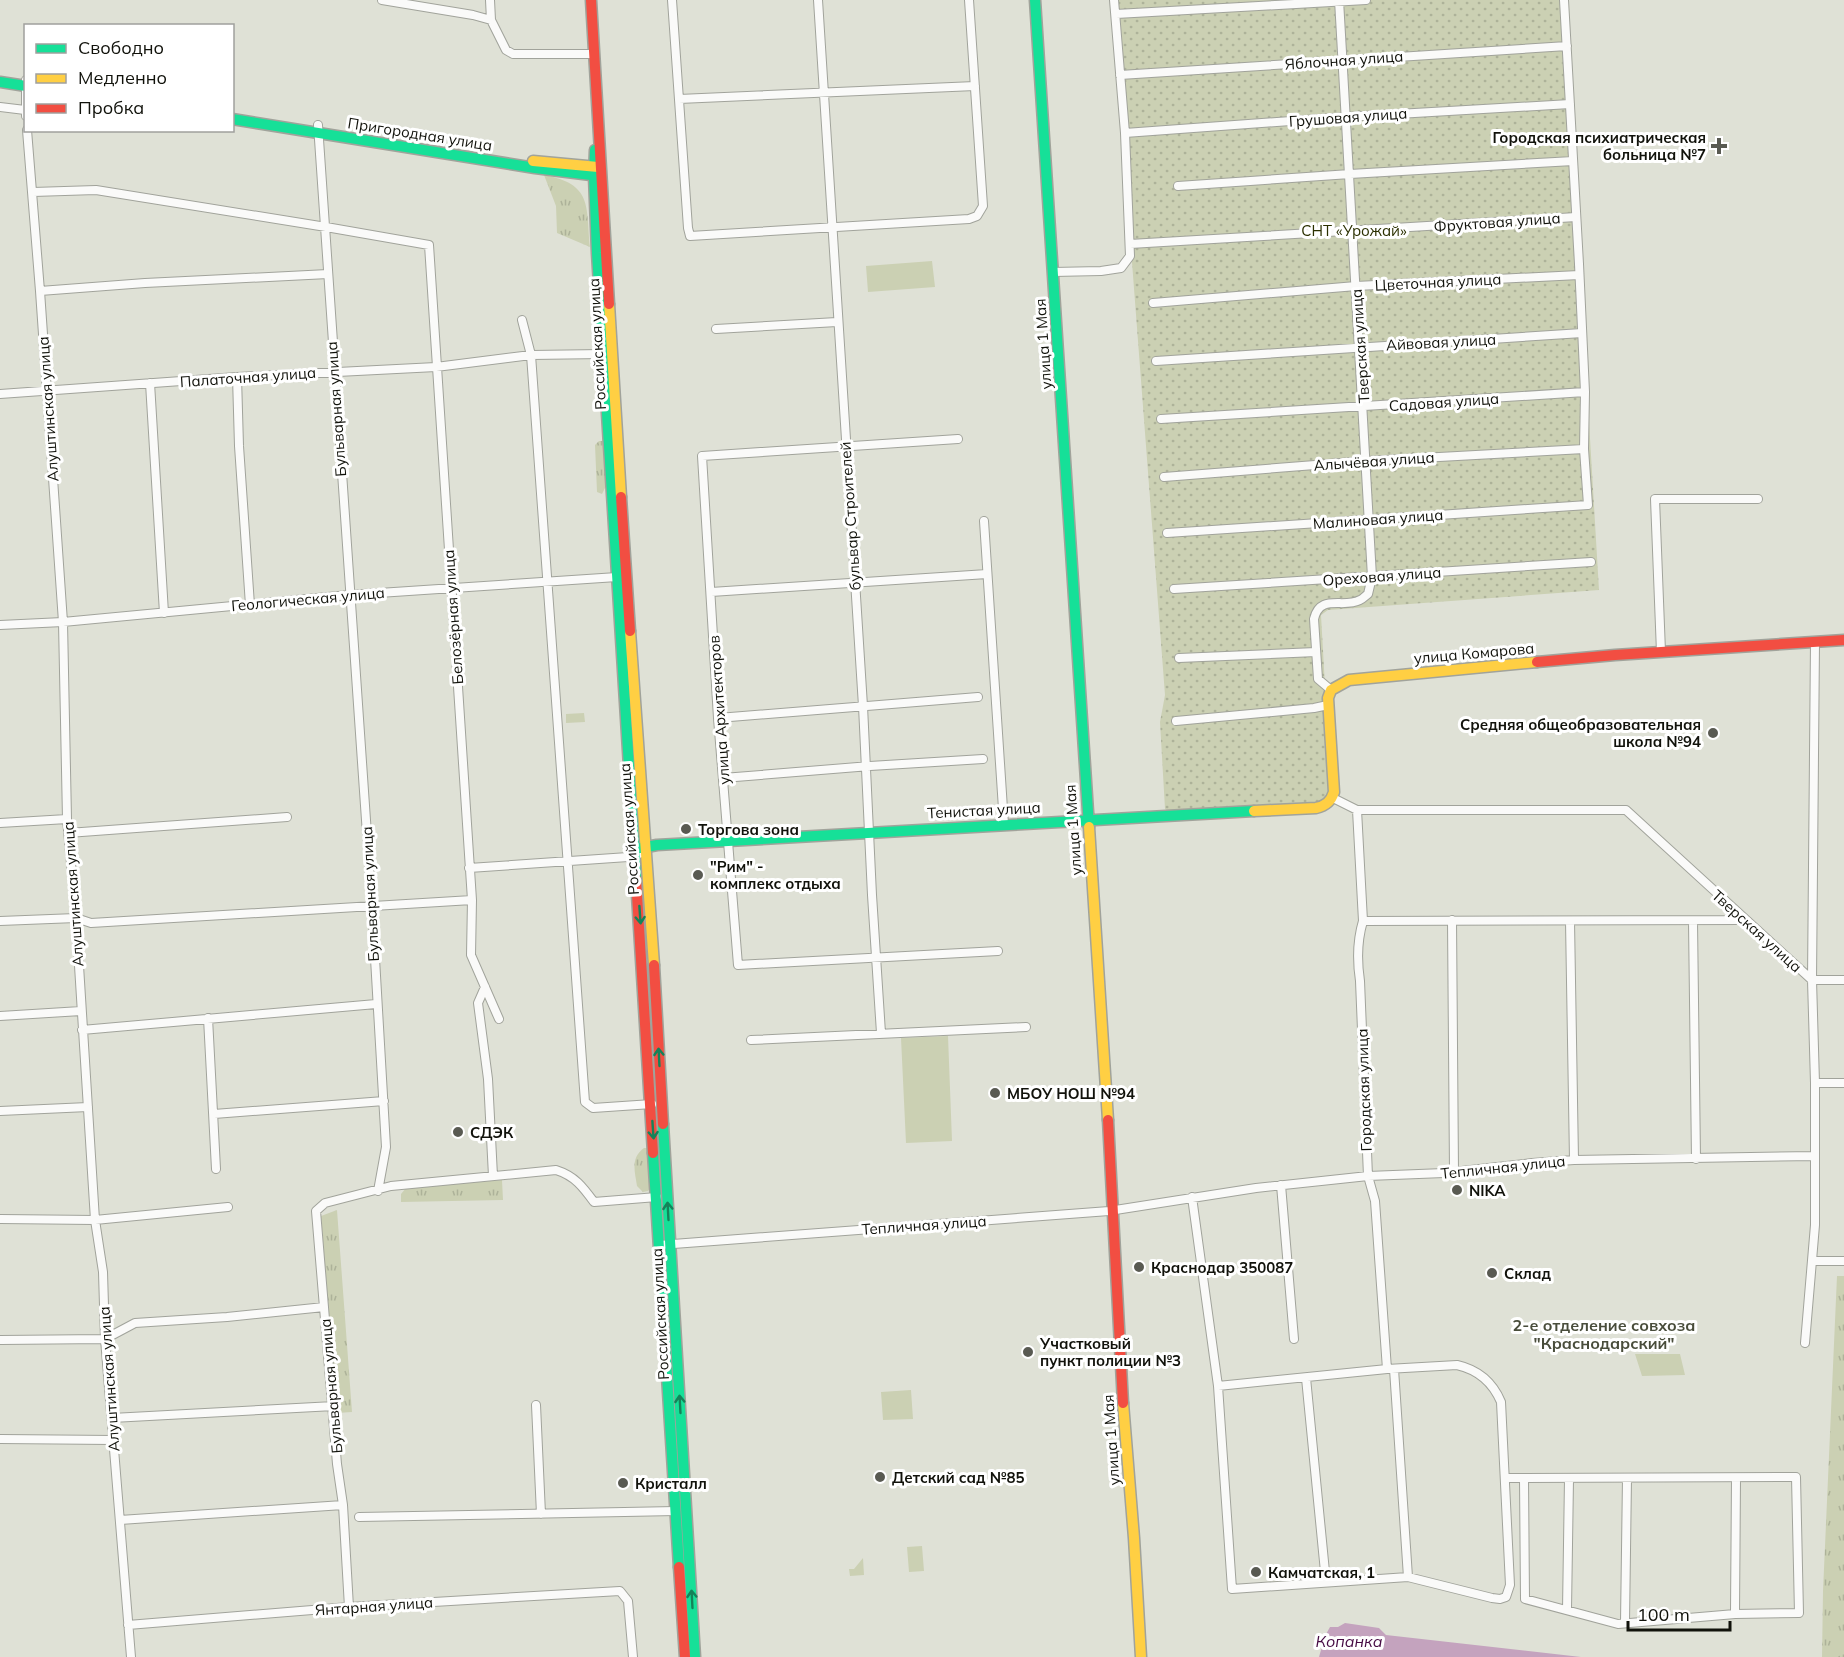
<svg xmlns="http://www.w3.org/2000/svg" width="1844" height="1657" font-family="Mulish,sans-serif">
  <style>
    .grass { fill: url(#grass-tufts) }
    .park { fill: #cbd0b3 }
    .garden { fill: url(#garden-dots) }
    .water { fill: #c4a3be }
    .lines { fill: none; stroke-linecap: round; stroke-linejoin: round }
    .street-casing { stroke: #a1a39b; stroke-width: 10 }
    .fast-casing { stroke: #a1a39b; stroke-width: 13 }
    .slow-casing { stroke: #a1a39b; stroke-width: 13 }
    .jam-casing { stroke: #a1a39b; stroke-width: 13 }
    .street { stroke: #fafaf9; stroke-width: 8 }
    .fast { stroke: #16e098; stroke-width: 10 }
    .slow { stroke: #ffcf43; stroke-width: 10 }
    .jam { stroke: #f24e42; stroke-width: 10 }
    .oneway { stroke: #148359 }
    .poi-dot { fill: #595a52; stroke: #fff; stroke-width: 2 }
    .labels { text-anchor: middle; dominant-baseline: central; stroke-width: 6; stroke-linejoin: round; paint-order: stroke }
    .street-label { font-size: 15px; fill: #11120b; stroke: #fff }
    .poi-label { font-size: 15px; font-weight: bold; fill: #11120b; stroke: #fff; text-anchor: start }
    .park-label { font-size: 15px; fill: #2b3000; stroke: #fff }
    .neighbourhood-label { font-size: 16px; font-weight: bold; fill: #494d3b; stroke: #fff }
    .water-label { font-size: 16px; font-style: italic; fill: #460b43; stroke: #fff }
  </style>
  <defs>
    <pattern id="grass-tufts" width="24" height="20" patternUnits="userSpaceOnUse" patternTransform="scale(1.5)"><rect width="24" height="20" fill="#cbd0b3"/><path d="M3 7l-1-3M5 7V3M7 7l1-3M15 17l-1-3M17 17v-4M19 17l1-3" fill="none" stroke="#adb299"/></pattern>
    <pattern id="garden-dots" width="8" height="8" patternUnits="userSpaceOnUse" patternTransform="scale(1.5)"><rect width="8" height="8" fill="#cbd0b3"/><path d="M2 2h.1M6 6h.1" fill="none" stroke="#adb299" stroke-width="1.8" stroke-linecap="round"/></pattern>
  </defs>
  <rect width="100%" height="100%" fill="#dfe1d6"/>
  <!-- grass -->
  <path class="grass" d="M460 139 487 144 486 150 458 145Z
    M544 175C593 184 586 206 590 247L557 233 556 206Z
    M599 441H603L606 486 602 494 597 492 595 445Z
    M644 1148H648L651 1187 648 1191 643 1192 637 1186C635 1172 630 1158 644 1148Z
    M502 1180 503 1200 401 1202V1194L406 1188Z
    M337 1210 352 1412 337 1413 321 1216Z
    M1837 1276H1844V1657H1822L1823 1591Z"/>
  <!-- park -->
  <path class="park" d="M932 261 935 287 868 292 866 266Z
    M584 713 585 722 566 723V714Z
    M948 1036 952 1141 906 1143 901 1038Z
    M1635 1354H1680L1685 1375 1642 1376Z
    M911 1390 913 1419 883 1420 881 1392Z
    M922 1546 924 1571 909 1572 907 1547Z
    M863 1558 864 1575 850 1576 849 1569H854Z"/>
  <!-- garden -->
  <path class="garden" d="M1112 0H1564L1599 590 1328 610 1321 615 1331 793 1323 804 1172 813 1165 809 1160 722 1165 695Z"/>
  <!-- water -->
  <path class="water" d="M1345 1623 1379 1628 1386 1635 1581 1657H1319L1325 1636 1330 1627H1338Z"/>
  <g class="lines">
    <defs>
      <path id="street" d="M382 0 473 15 491 20 506 50 513 54H595
        M490 0 491 20
        M672 0 688 228 690 236 969 219 977 216 983 206 969 0
        M818 0 863 706 872 895 881 1033
        M1116 14 1366 0
        M1120 75 1567 46
        M26 80V116
        M679 99 975 86
        M0 107 25 110
        M318 125 372 907 386 1147 378 1191
        M27 130 40 291 63 622 67 819 76 918 95 1220 103 1272 105 1339 131 1657
        M1125 133 1346 117 1570 104
        M1178 186 1350 174 1573 161
        M33 192 96 190 326 227 429 245 472 900 471 955 499 1019
        M1130 244 1576 217
        M1053 272 1101 271 1121 268 1130 256 1125 133 1114 0
        M40 291 145 283 328 274
        M1153 303 1356 286 1579 275
        M522 320 531 355 585 1102 593 1108 652 1104
        M716 329 837 322
        M1156 361 1582 333
        M237 377 239 446 250 605
        M150 383 164 613
        M0 394 237 377 436 367 531 355 603 354
        M1161 419 1585 392
        M958 439 702 456 718 718 738 965 998 951
        M1164 477 1366 461 1584 449
        M984 521 1004 824
        M1167 533 1588 505 1584 449 1585 392 1579 264 1564 0
        M1174 589 1591 562
        M711 592 987 574
        M0 625 63 622 349 595 617 577
        M1661 652 1655 499H1758
        M1179 658 1316 652
        M1331 690 1318 679 1314 619C1320 593 1343 609 1360 600 1363 599 1365 596 1368 594L1372 577 1339 0
        M718 718 978 697
        M1176 721 1314 708 1328 705
        M723 778 870 766 983 759
        M1333 798 1357 810H1626L1812 980
        M1357 810 1363 921C1357 941 1357 961 1360 981L1368 1176 1375 1201 1387 1369
        M0 823 67 819
        M68 833 287 817
        M469 868 628 857 639 854
        M1452 920 1454 1172
        M0 921 76 918 91 923 472 900
        M1363 921 1744 920
        M1570 921 1574 1160
        M1693 921 1696 1159
        M1812 980H1844
        M485 987 478 1003 488 1079 493 1176
        M0 1016 81 1011
        M208 1018 216 1169
        M82 1030 376 1004
        M751 1040 1026 1027
        M1815 1083H1844
        M0 1111 88 1107
        M214 1114 384 1101
        M1281 1185 1294 1339
        M1192 1197 1218 1386 1232 1589 1408 1577 1492 1598 1500 1599 1506 1597 1510 1585 1501 1402C1493 1383 1479 1370 1457 1365L1387 1369 1218 1386
        M0 1219 95 1220 228 1207
        M660 1245 1109 1211 1256 1188 1368 1176 1444 1173 1532 1163 1574 1160 1815 1156
        M1812 1261H1844
        M0 1340 105 1339 135 1323 227 1317 324 1307
        M1805 1343 1815 1225V1083L1812 980 1815 642
        M1394 1369 1408 1577
        M1306 1378 1326 1582
        M536 1405 541 1514
        M112 1418 334 1406
        M0 1439 113 1440
        M1506 1478 1796 1477 1799 1613 1735 1614 1618 1624 1525 1599 1524 1479
        M359 1517 676 1511
        M120 1520 343 1505
        M349 1607 343 1505 337 1464 316 1211 325 1203 391 1186 556 1170C575 1176 583 1187 594 1202L657 1197
        M1567 1610 1569 1479
        M1735 1614 1736 1478
        M1625 1623 1627 1478
        M128 1625 349 1607 620 1591 628 1601 633 1657"/>
      <path id="fast" d="M1035 0 1089 827
        M0 82 26 86
        M232 119 535 168 599 176
        M595 150 594 176 597 253 636 879
        M641 848 657 845 1254 811
        M663 1124 695 1657
        M653 1153 679 1567"/>
      <path id="slow" d="M533 161 598 167
        M609 304 621 497
        M630 631 654 965
        M1254 811 1316 808C1325 806 1331 802 1334 792L1328 698 1331 690 1349 680 1537 662
        M1089 827 1108 1120
        M1123 1403 1134 1538 1141 1657"/>
      <path id="jam" d="M591 0 609 304
        M621 497 630 631
        M1537 662 1615 655 1844 640
        M636 879 653 1153
        M654 965 663 1124
        M1108 1120 1123 1403
        M679 1567 685 1657"/>
    </defs>
    <!-- street casing -->
    <use href="#street" class="street-casing"/>
    <!-- fast casing -->
    <use href="#fast" class="fast-casing"/>
    <!-- slow casing -->
    <use href="#slow" class="slow-casing"/>
    <!-- jam casing -->
    <use href="#jam" class="jam-casing"/>
    <!-- street -->
    <use href="#street" class="street"/>
    <!-- fast -->
    <use href="#fast" class="fast"/>
    <!-- slow -->
    <use href="#slow" class="slow"/>
    <!-- jam -->
    <use href="#jam" class="jam"/>
  </g>
  <!-- one-way arrows -->
  <defs><path id="oneway-shaft" d="M-6 0H5M1.5-3L5.5 0L1.5 3" fill="none" stroke-width="1.6" stroke-linecap="round" stroke-linejoin="round" transform="scale(1.5)"/></defs>
  <g class="oneway">
    <use href="#oneway-shaft" transform="translate(640 915) rotate(86)"/>
    <use href="#oneway-shaft" transform="translate(659 1057) rotate(-93)"/>
    <use href="#oneway-shaft" transform="translate(653 1130) rotate(86)"/>
    <use href="#oneway-shaft" transform="translate(668 1211) rotate(-93)"/>
    <use href="#oneway-shaft" transform="translate(680 1404) rotate(-93)"/>
    <use href="#oneway-shaft" transform="translate(692 1599) rotate(-93)"/>
  </g>
  <!-- markers -->
  <g class="poi-dot">
    <path d="M1716 137h6v6h6v6h-6v6h-6v-6h-6v-6h6z"/>
    <circle cx="1713" cy="733" r="6"/>
    <circle cx="686" cy="829" r="6"/>
    <circle cx="698" cy="875" r="6"/>
    <circle cx="995" cy="1093" r="6"/>
    <circle cx="458" cy="1132" r="6"/>
    <circle cx="1457" cy="1190" r="6"/>
    <circle cx="1139" cy="1267" r="6"/>
    <circle cx="1492" cy="1273" r="6"/>
    <circle cx="1028" cy="1352" r="6"/>
    <circle cx="880" cy="1477" r="6"/>
    <circle cx="623" cy="1483" r="6"/>
    <circle cx="1256" cy="1572" r="6"/>
  </g>
  <g class="labels">
    <!-- street labels -->
    <g class="street-label">
      <text transform="translate(1344 60) rotate(-4)">Яблочная улица</text>
      <text transform="translate(1348 117) rotate(-4)">Грушовая улица</text>
      <text transform="translate(420 134) rotate(9)">Пригородная улица</text>
      <text transform="translate(1497 222) rotate(-4)">Фруктовая улица</text>
      <text transform="translate(1438 282) rotate(-3)">Цветочная улица</text>
      <text transform="translate(1441 342) rotate(-3)">Айвовая улица</text>
      <text transform="translate(597 344) rotate(-93)">Российская улица</text>
      <text transform="translate(1043 344) rotate(-94)">улица 1 Мая</text>
      <text transform="translate(1360 346) rotate(-94)">Тверская улица</text>
      <text transform="translate(248 377) rotate(-4)">Палаточная улица</text>
      <text transform="translate(1444 402) rotate(-4)">Садовая улица</text>
      <text transform="translate(48 409) rotate(-94)">Алуштинская улица</text>
      <text transform="translate(336 409) rotate(-94)">Бульварная улица</text>
      <text transform="translate(1374 461) rotate(-4)">Алычёвая улица</text>
      <text transform="translate(850 516) rotate(-94)">бульвар Строителей</text>
      <text transform="translate(1378 519) rotate(-4)">Малиновая улица</text>
      <text transform="translate(1382 576) rotate(-4)">Ореховая улица</text>
      <text transform="translate(308 599) rotate(-5)">Геологическая улица</text>
      <text transform="translate(453 617) rotate(-94)">Белозёрная улица</text>
      <text transform="translate(1474 653) rotate(-5)">улица Комарова</text>
      <text transform="translate(719 710) rotate(-94)">улица Архитекторов</text>
      <text transform="translate(984 810) rotate(-3)">Тенистая улица</text>
      <text transform="translate(629 829) rotate(-94)">Российская улица</text>
      <text transform="translate(1073 830) rotate(-94)">улица 1 Мая</text>
      <text transform="translate(73 894) rotate(-94)">Алуштинская улица</text>
      <text transform="translate(370 894) rotate(-93)">Бульварная улица</text>
      <text transform="translate(1757 931) rotate(42)">Тверская улица</text>
      <text transform="translate(1364 1090) rotate(-92)">Городская улица</text>
      <text transform="translate(1503 1167) rotate(-6)">Тепличная улица</text>
      <text transform="translate(924 1225) rotate(-4)">Тепличная улица</text>
      <text transform="translate(660 1314) rotate(-93)">Российская улица</text>
      <text transform="translate(109 1379) rotate(-94)">Алуштинская улица</text>
      <text transform="translate(331 1386) rotate(-95)">Бульварная улица</text>
      <text transform="translate(1111 1440) rotate(-94)">улица 1 Мая</text>
      <text transform="translate(374 1606) rotate(-4)">Янтарная улица</text>
    </g>
    <!-- poi labels -->
    <g class="poi-label">
      <text x="1706" y="137" text-anchor="end">Городская психиатрическая<tspan x="1706" dy="17">больница №7</tspan></text>
      <text x="1701" y="724" text-anchor="end">Средняя общеобразовательная<tspan x="1701" dy="17">школа №94</tspan></text>
      <text x="698" y="829">Торгова зона</text>
      <text x="710" y="866">"Рим" -<tspan x="710" dy="17">комплекс отдыха</tspan></text>
      <text x="1007" y="1093">МБОУ НОШ №94</text>
      <text x="470" y="1132">СДЭК</text>
      <text x="1469" y="1190">NIKA</text>
      <text x="1151" y="1267">Краснодар 350087</text>
      <text x="1504" y="1273">Склад</text>
      <text x="1040" y="1343">Участковый<tspan x="1040" dy="17">пункт полиции №3</tspan></text>
      <text x="892" y="1477">Детский сад №85</text>
      <text x="635" y="1483">Кристалл</text>
      <text x="1268" y="1572">Камчатская, 1</text>
    </g>
    <!-- park labels -->
    <g class="park-label">
      <text x="1354" y="230">СНТ «Урожай»</text>
    </g>
    <!-- neighbourhood labels -->
    <g class="neighbourhood-label">
      <text x="1604" y="1325">2-е отделение совхоза<tspan x="1604" dy="18">"Краснодарский"</tspan></text>
    </g>
    <!-- water labels -->
    <g class="water-label">
      <text x="1349" y="1641">Копанка</text>
    </g>
  </g>
  <!-- legend -->
  <rect x="24" y="24" width="210" height="108" fill="#ffffff" stroke="#a0a09d" stroke-width="1.5"/>
  <rect x="36" y="44" width="30" height="9" fill="#16e098" stroke="#a0a09d" stroke-width="1.5"/>
  <text x="78" y="54" font-size="18" fill="#11120b">Свободно</text>
  <rect x="36" y="74" width="30" height="9" fill="#ffcf43" stroke="#a0a09d" stroke-width="1.5"/>
  <text x="78" y="84" font-size="18" fill="#11120b">Медленно</text>
  <rect x="36" y="104" width="30" height="9" fill="#f24e42" stroke="#a0a09d" stroke-width="1.5"/>
  <text x="78" y="114" font-size="18" fill="#11120b">Пробка</text>
  <!-- scale -->
  <path d="M1628 1621v9h102v-9" fill="none" stroke="#11120b" stroke-width="3"/>
  <text x="1637" y="1621" font-size="18" fill="#11120b" stroke="#ffffff" stroke-width="4.5" paint-order="stroke">100 m</text>
</svg>
